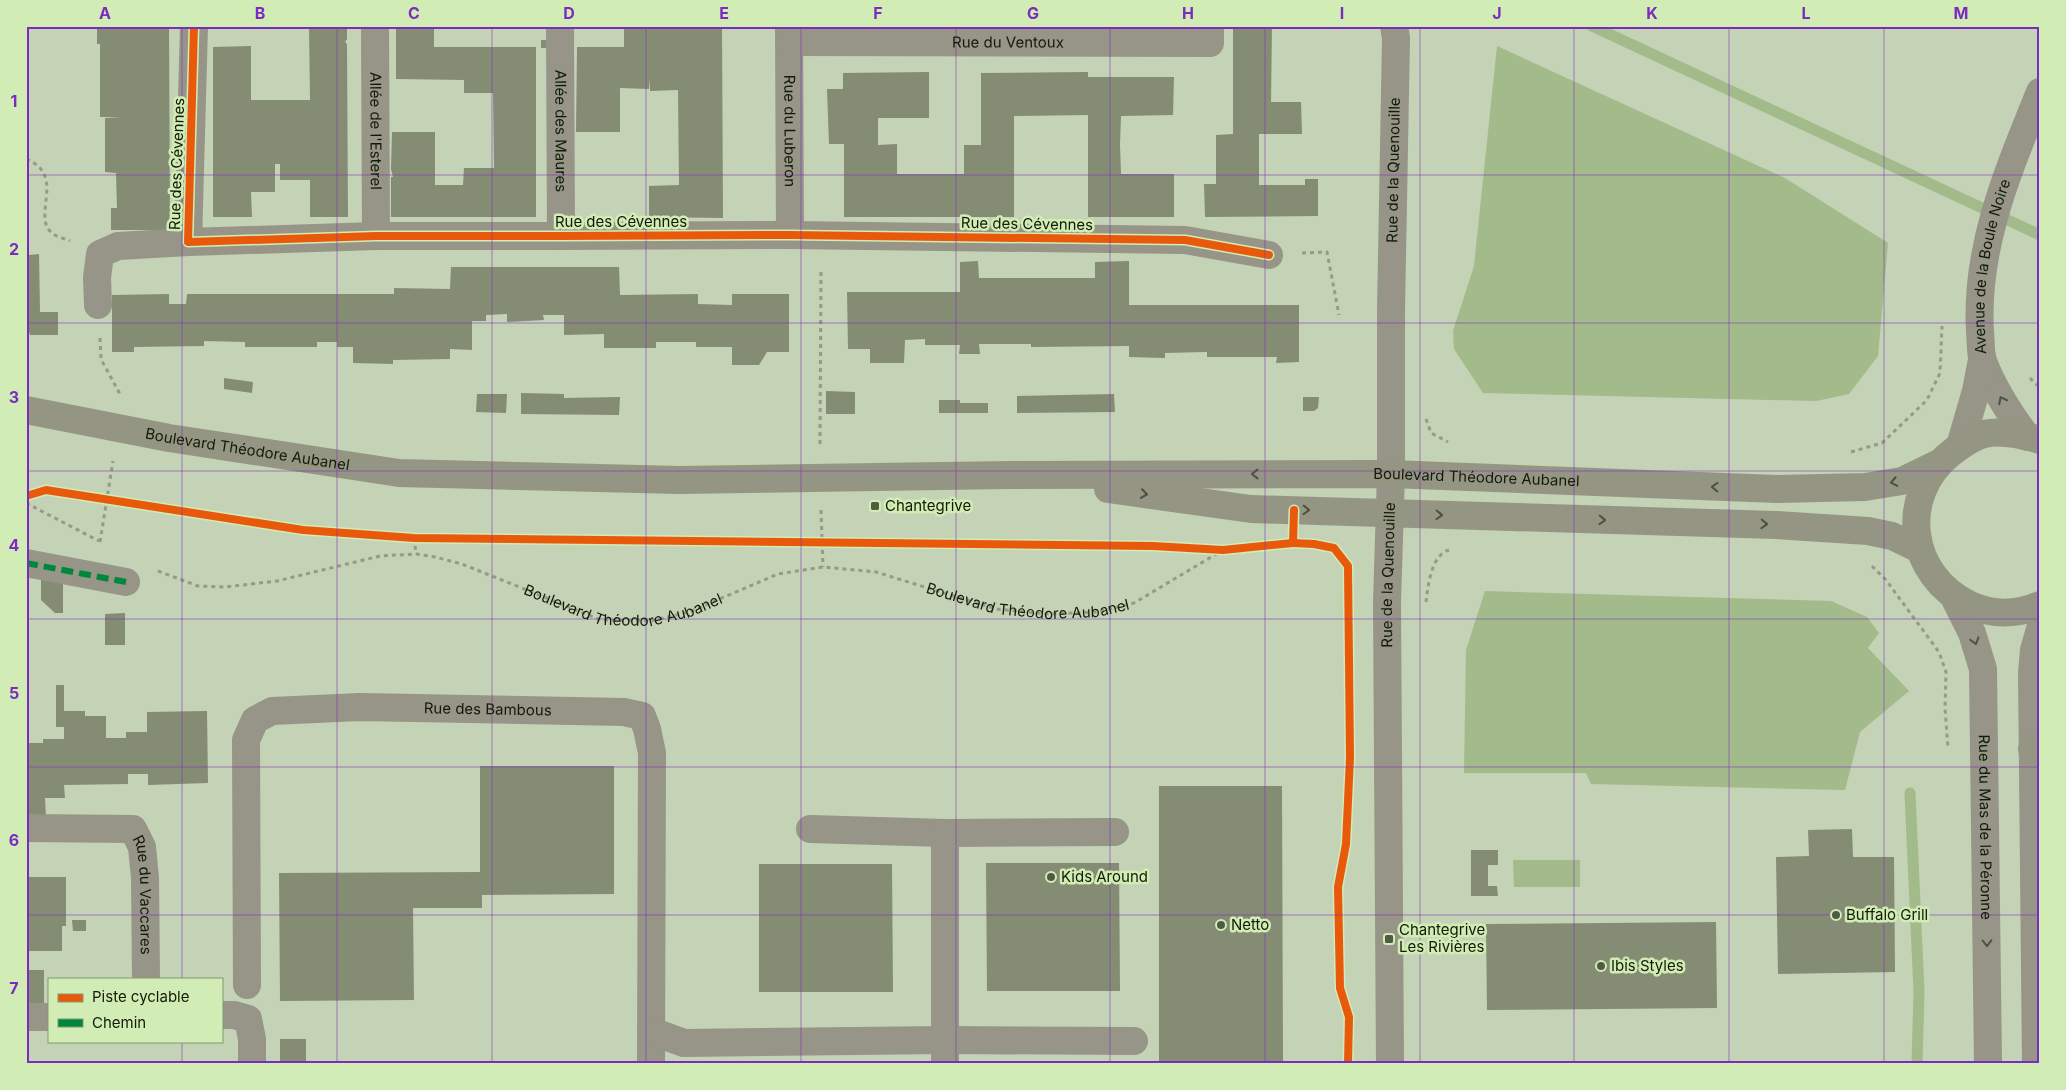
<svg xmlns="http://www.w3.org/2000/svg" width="2066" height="1090" font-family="Inter,sans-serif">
<rect width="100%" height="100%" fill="#c4d2b5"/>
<g fill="#a3ba8a">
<polygon points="1497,46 1785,178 1888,243 1878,356 1849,394 1816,401 1483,393 1454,349 1453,331 1474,266"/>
<polygon points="1485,591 1831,601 1867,617 1879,633 1868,648 1909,691 1860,732 1845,790 1591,784 1586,773 1464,773 1466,650"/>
<polygon points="1513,860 1580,860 1580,887 1514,887"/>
</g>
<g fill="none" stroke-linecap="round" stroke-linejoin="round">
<g stroke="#a3ba8a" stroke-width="11">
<polyline points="1592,26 2040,235"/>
<polyline points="1910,793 1919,992 1917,1064"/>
</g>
</g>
<g fill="#858c74">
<polygon points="97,26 169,26 170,230 111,230 111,208 117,208 116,173 105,172 105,118 122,117 100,117 100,44 97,44"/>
<polygon points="309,26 347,26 347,39 345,42 347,44 348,217 310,217 310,180 280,180 280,164 275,164 275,192 251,192 252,217 213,217 213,47 251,46 251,100 310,100"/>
<polygon points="396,26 434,26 434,47 536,47 536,217 391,217 391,177 393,177 391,169 392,132 435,132 435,185 463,185 464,168 494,168 493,93 464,93 464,80 396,79"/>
<polygon points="624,26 722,26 723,218 649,217 649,186 679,185 678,90 650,91 650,79 649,89 620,88 620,132 576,132 577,47 624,47"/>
<polygon points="1233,26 1272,26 1271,102 1301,102 1302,134 1259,134 1259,185 1305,185 1305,179 1318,179 1318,216 1205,217 1204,184 1216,184 1216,135 1233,134"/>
<rect x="541" y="40" width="11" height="8"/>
<polygon points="929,72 929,118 878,118 878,145 897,144 897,174 964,174 964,145 981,145 981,73 1088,72 1088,77 1174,77 1173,115 1121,116 1120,145 1121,174 1174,174 1174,217 1088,217 1088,115 1014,116 1014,217 844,217 844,144 829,144 827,89 843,89 843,73"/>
<polygon points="26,218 29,218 29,255 39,254 40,312 58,312 58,335 30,335 29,332 26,332"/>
<polygon points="978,261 979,278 1095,278 1095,262 1129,261 1129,305 1299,305 1299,362 1276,363 1277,357 1207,357 1207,352 1165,353 1165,358 1129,357 1129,346 1031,347 1031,344 979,344 980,354 959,354 960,345 925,345 925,339 905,340 904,363 870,363 870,349 848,349 847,292 960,292 960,262"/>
<polygon points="451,267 619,267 620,295 698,294 698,304 732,305 732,294 789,294 789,352 767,352 759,365 732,365 732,347 696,347 696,342 656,342 656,348 604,348 604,334 564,335 564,315 543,315 544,320 507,322 507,314 486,315 486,321 472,321 472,350 450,349 450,359 393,360 393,364 353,363 353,347 337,347 337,342 317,342 317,347 245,347 245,342 204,341 204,346 134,347 134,352 112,352 112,295 169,294 169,304 186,304 187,294 394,294 394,288 450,289"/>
<polygon points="224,378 253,382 252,393 224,389"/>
<polygon points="826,391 855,392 855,414 826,414"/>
<polygon points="521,393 564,394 564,398 620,397 619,415 521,414"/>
<polygon points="477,394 507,394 506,413 476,412"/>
<polygon points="1114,394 1115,412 1017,413 1017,396"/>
<polygon points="1303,397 1319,397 1318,408 1314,411 1303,411"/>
<polygon points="939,400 960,400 960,403 988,403 988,413 939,413"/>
<polygon points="41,576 63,580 63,613 55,613 41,600"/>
<polygon points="125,613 125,645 105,645 105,614"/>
<polygon points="56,685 64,685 64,711 85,711 85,716 106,716 106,738 126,738 126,732 147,732 147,712 207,711 208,783 148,785 148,774 128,774 128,784 64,785 65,798 45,798 46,818 26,818 26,743 43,743 43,739 64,739 64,727 56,727"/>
<polygon points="480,766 614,766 614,894 482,895 482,908 413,908 414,1000 280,1001 279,873 480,872"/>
<polygon points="1159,786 1282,786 1283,1064 1159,1064"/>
<polygon points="1852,829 1853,857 1894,857 1895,972 1778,974 1776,857 1809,856 1808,830"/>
<polygon points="1471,850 1498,850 1498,865 1488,865 1488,886 1497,886 1498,896 1471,896"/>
<polygon points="986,863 1119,863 1120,991 987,991"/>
<polygon points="759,864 892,864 893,992 759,992"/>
<polygon points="26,877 66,877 66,926 62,926 62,951 26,951"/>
<polygon points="72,920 86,920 86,931 73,931"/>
<polygon points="1716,922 1717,1008 1487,1010 1486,924"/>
<rect x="26" y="970" width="18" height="35"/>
<rect x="280" y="1039" width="26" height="22"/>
</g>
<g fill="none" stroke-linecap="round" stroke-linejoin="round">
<g stroke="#969a8a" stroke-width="3" stroke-dasharray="4 4" stroke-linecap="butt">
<path d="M26,159c41,16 5,57 26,74 4,4 12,5 18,8"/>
<polyline points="1302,253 1327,252 1339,315"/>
<polyline points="100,338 101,359 120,394"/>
<polyline points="2030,378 2040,388"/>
<polyline points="1426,419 1431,433 1448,442"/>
<polyline points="820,444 821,268"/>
<polyline points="1851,452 1882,443 1927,400 1940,373 1942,326"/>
<polyline points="26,503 99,541"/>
<polyline points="821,510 823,567"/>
<polyline points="414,538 416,554"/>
<polyline points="100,542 113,461"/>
<polyline points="1872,566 1886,580 1939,652 1946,672 1945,708 1948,748"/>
<path id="s1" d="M158,571l40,15 27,1 52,-6 103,-25 36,-2 19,3 27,7 139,56 50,1 38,-9 89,-38 45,-7 53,5 120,37 52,5 50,-2 36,-9 89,-53"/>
<path d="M1426,602c2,-16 5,-47 23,-52"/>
</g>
<g stroke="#969587" stroke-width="28">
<polyline points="194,26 188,242 376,236 561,236 790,235 1185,240 1269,255"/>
<path id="s2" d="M375,26l1,210"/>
<path id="s3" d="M560,26l1,210"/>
<path id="s4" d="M789,26l1,209"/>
<path id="s5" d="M789,42l421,1v-17"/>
<polyline points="98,305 97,278 100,254 118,246 188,242"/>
<path id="s6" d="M2027,437c-17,-23 -34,-49 -44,-76 -3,-9 -2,-21 -3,-30 -5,-85 29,-162 60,-239"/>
<polyline points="1960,446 1976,391 1982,360"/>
<polyline points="26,563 126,582"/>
<path id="s7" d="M1954,597l18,36 11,36 5,395"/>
<path id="s8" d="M26,828l107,1 9,18 3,31 1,101"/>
<polyline points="810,829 945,833"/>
<path id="s9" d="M247,985l-1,-245 9,-20 17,-9 88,-4 264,5 18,4 5,13 5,24 -1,311"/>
<polyline points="221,1015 234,1015 248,1019 252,1039 252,1064"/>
<polyline points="26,1017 49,1017"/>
<polyline points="651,1031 684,1043 945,1040 1134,1041"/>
<polyline points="945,1064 945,833 1115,832"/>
<path id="s10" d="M1390,1064l-3,-461 4,-129v-163l5,-273 -2,-12"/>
<polyline points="2036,1064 2032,673 2034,650 2040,629"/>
</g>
<g stroke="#949683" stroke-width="28">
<path id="s11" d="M26,410l143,28 230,35 280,7 330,-5 382,-1 386,15 88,-2 37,-6 37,-18"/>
<path d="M2040,440c-17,-5 -39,-10 -56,-6 -12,3 -24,12 -33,19 -54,43 -43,123 19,152 22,10 47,10 70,0"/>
<polyline points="1108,489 1251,509 1776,525 1868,531 1892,536 1919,549"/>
<polyline points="2032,749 2040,744"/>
</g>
<polyline stroke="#00873e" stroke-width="6" stroke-dasharray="12 6" stroke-linecap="butt" points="26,563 126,582"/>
<g stroke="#d2ecb5" stroke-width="11">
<g id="cycleway">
<polyline points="194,26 188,242 376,236 561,236 790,235 1185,240 1269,255"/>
<polyline points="26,496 46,490 303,530 414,538 1153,546 1223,550 1293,543"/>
<polyline points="1294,510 1293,543 1314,544 1334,548 1348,566 1350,758 1346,844 1338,887 1340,988 1349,1017 1348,1064"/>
</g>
</g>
<use href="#cycleway" stroke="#e8590c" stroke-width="8"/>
</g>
<defs><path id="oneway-chevron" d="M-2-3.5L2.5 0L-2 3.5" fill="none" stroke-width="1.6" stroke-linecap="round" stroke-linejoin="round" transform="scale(1.25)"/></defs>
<g stroke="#4d5241">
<use href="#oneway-chevron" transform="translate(2002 400) rotate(-117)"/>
<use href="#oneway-chevron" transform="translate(1975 641) rotate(74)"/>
<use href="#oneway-chevron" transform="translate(1987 943) rotate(89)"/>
</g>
<g stroke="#4c523f">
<use href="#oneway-chevron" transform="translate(1255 474) rotate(180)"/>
<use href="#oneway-chevron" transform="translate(1894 482) rotate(169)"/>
<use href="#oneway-chevron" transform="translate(1715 487) rotate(-178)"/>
<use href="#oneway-chevron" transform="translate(1144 494) rotate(8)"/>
<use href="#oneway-chevron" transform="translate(1306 510) rotate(2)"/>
<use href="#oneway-chevron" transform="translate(1439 515) rotate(2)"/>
<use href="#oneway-chevron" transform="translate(1602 520) rotate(2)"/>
<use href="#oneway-chevron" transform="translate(1764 524) rotate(2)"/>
</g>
<path fill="none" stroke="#7b2cbf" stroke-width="1" stroke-opacity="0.55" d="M182,26v953M337,26v1038M492,26v1038M646,26v1038M801,26v1038M956,26v1038M1110,26v1038M1265,26v1038M1420,26v1038M1574,26v1038M1729,26v1038M1884,26v1038M26,175h2014M26,323h2014M26,471h2014M26,619h2014M26,767h2014M26,915h2014M182,1041v23"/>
<g fill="#505b44" stroke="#d2ecb5" stroke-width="2">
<rect x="870" y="501" width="10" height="10" rx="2.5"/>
<circle cx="1051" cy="877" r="5"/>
<circle cx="1836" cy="915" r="5"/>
<circle cx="1221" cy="925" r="5"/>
<rect x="1384" y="934" width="10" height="10" rx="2.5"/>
<circle cx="1601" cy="966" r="5"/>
</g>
<g text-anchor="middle" stroke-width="5" stroke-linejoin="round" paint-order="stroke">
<g font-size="15" fill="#121b07" stroke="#d2ecb5">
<text dy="5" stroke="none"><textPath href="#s5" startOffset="219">Rue du Ventoux</textPath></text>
<text dy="5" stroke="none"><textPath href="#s2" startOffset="105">Allée de l'Esterel</textPath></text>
<text dy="5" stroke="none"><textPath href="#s3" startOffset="105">Allée des Maures</textPath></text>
<text dy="5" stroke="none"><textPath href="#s4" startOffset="105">Rue du Luberon</textPath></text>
<text transform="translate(177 164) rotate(-88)" y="5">Rue des Cévennes</text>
<text dy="5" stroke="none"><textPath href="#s10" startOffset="894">Rue de la Quenouille</textPath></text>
<text x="621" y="227">Rue des Cévennes</text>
<text transform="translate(1027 224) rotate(1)" y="5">Rue des Cévennes</text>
<text dy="5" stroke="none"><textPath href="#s6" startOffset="184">Avenue de la Boule Noire</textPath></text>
<text dy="5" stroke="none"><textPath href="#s11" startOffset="225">Boulevard Théodore Aubanel</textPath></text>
<text dy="5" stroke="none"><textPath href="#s11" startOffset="1456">Boulevard Théodore Aubanel</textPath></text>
<text dy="5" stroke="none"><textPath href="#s10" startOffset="489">Rue de la Quenouille</textPath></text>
<text dy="5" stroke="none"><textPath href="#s1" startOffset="482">Boulevard Théodore Aubanel</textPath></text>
<text dy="5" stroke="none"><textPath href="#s1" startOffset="902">Boulevard Théodore Aubanel</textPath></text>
<text dy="5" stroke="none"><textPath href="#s9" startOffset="502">Rue des Bambous</textPath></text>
<text dy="5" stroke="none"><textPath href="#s7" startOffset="236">Rue du Mas de la Péronne</textPath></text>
<text dy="5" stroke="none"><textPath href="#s8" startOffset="175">Rue du Vaccares</textPath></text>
</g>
<g font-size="15" fill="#121b07" stroke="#d2ecb5" text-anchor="start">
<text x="885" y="511">Chantegrive</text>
<text x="1061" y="882">Kids Around</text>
<text x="1846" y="920">Buffalo Grill</text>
<text x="1231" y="930">Netto</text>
<text x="1399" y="935">Chantegrive<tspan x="1399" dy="17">Les Rivières</tspan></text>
<text x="1611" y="971">Ibis Styles</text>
</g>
</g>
<rect width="2066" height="1090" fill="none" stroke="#d2ecb5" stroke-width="55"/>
<rect x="48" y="978" width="175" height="65" fill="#d2ecb5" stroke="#85986f"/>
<rect x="58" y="994" width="25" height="8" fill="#e8590c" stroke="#85986f"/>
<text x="92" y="1002" font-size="15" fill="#121b07">Piste cyclable</text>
<rect x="58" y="1019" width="25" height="8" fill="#00873e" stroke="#85986f"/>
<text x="92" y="1028" font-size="15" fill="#121b07">Chemin</text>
<rect x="28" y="28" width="2010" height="1034" fill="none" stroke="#7b2cbf" stroke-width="2"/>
<g font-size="16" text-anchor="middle" font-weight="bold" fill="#7b2cbf">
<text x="105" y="19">A</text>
<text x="260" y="19">B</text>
<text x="414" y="19">C</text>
<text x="569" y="19">D</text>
<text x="724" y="19">E</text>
<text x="878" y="19">F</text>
<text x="1033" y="19">G</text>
<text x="1188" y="19">H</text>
<text x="1342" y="19">I</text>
<text x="1497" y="19">J</text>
<text x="1652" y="19">K</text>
<text x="1806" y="19">L</text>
<text x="1961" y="19">M</text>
<text x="14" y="107">1</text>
<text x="14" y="255">2</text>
<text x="14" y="403">3</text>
<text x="14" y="551">4</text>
<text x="14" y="699">5</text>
<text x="14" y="846">6</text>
<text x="14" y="994">7</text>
</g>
</svg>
